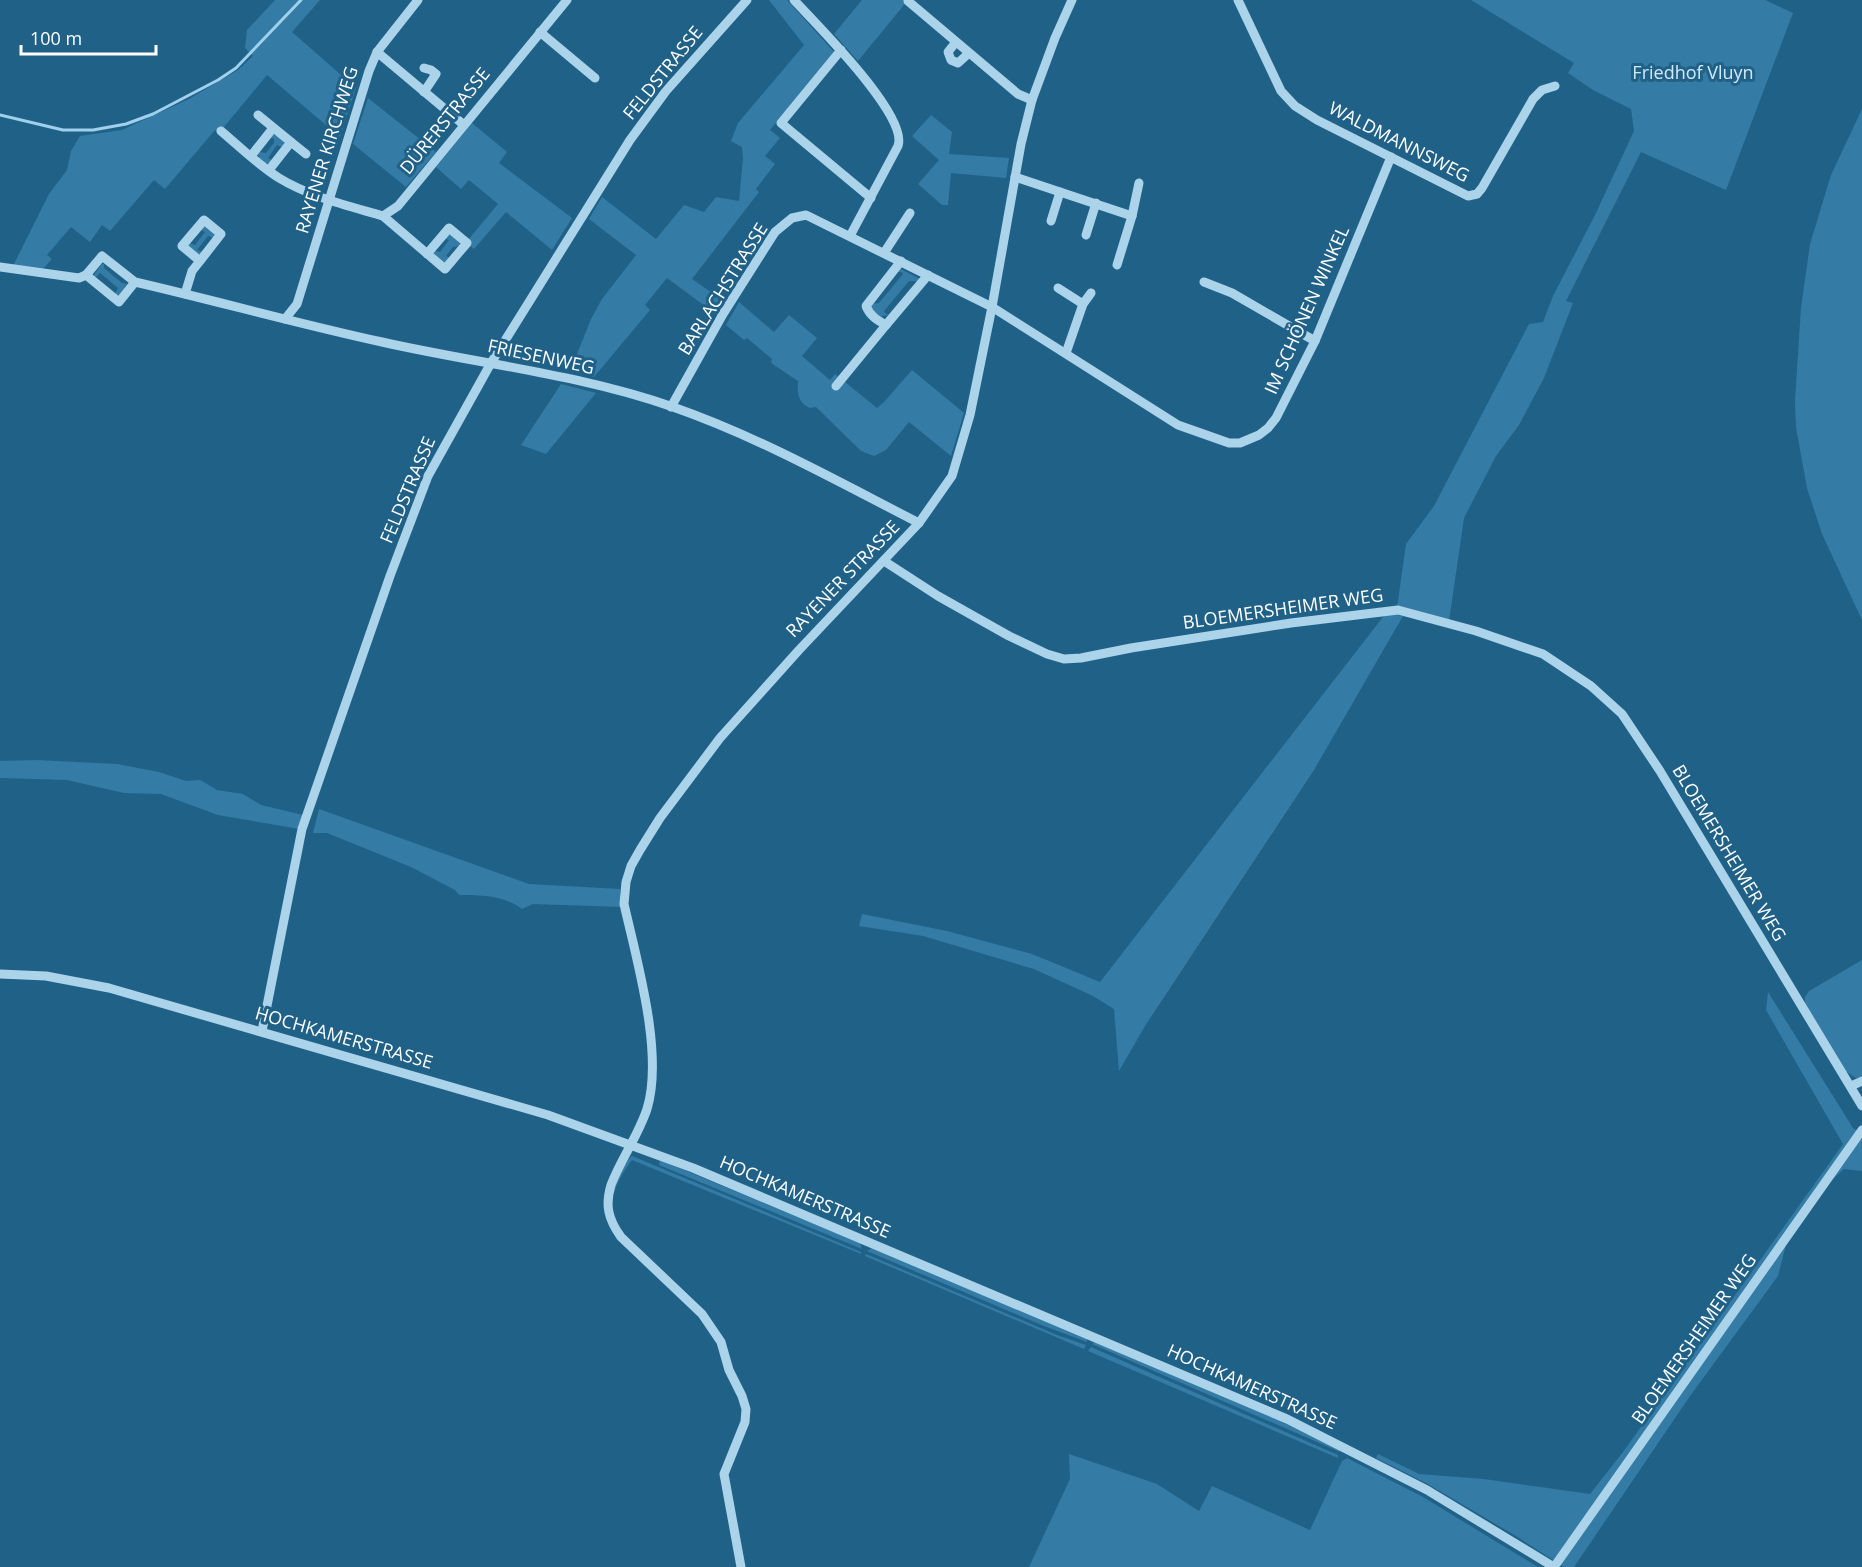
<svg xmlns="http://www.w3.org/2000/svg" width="1862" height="1567" font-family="'Open Sans',sans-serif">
<rect width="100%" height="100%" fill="#206188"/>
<g fill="#347ca5">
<polygon points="275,0 320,0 292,32 356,88 340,137 267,75 219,133 215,130 165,189 154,180 110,231 102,225 90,242 71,227 47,255 52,259 42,270 13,266 49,194 67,170 71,151 80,136 122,130 189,99 238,70 253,56 245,48 247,30"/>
<polygon points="769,0 787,0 835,53 770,130 780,138 765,156 775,164 756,189 759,192 692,279 724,301 717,315 667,278 645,305 650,310 594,377 571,369 591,319 602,299 636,255 589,219 602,197 656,239 684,205 704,212 716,197 739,201 743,158 742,147 731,141 738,123 804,45"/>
<polygon points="862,0 908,0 858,61 834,34"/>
<polygon points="1471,0 1765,0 1793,13 1726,190 1641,152 1566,301 1573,303 1544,378 1519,425 1496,456 1464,518 1449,621 1397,608 1406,544 1434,506 1529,324 1543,322 1553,296 1595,215 1634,131 1631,109 1593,90 1568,73 1574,63"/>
<polygon points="368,98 436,152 406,187 353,144"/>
<polygon points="1862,109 1862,620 1822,534 1807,488 1796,427 1795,401 1801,308 1810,244 1831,175"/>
<polygon points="931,115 952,132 949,154 1009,158 1006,178 951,173 948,205 942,205 918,184 939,160 912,136"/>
<polygon points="472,123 507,152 499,163 572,218 552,250 506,212 474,249 469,245 468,240 498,204 469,180 461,189 436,167"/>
<polygon points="271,135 277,135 284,141 284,148 277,145 268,158 273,161 266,164 259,158 258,152 266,153 274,143 274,139 269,137"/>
<polygon points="204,226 214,233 214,238 208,236 197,250 204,252 198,255 189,246 189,243 195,245 205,232 199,229"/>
<polygon points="451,234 460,242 460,246 453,247 446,256 451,258 444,263 433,253 434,251 440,252 449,240 443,238"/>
<polygon points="102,264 104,264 104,268 122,283 127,284 119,295 115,294 118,288 100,273 96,277 93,276"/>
<polygon points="899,268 920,279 918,281 909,281 884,311 885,313 889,315 878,317 871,308 871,304 879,303 903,274 902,272 898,272"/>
<path d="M739,302l35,30 15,-17 28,23 -15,18 28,24 5,-6 42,34 7,-6 28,-32 52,43 -13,43 -42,-34 -23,28 -12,6 -13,-5 -45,-44 -6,1c-12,-5 -13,-15 -12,-27l-24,-16 -3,-3 1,-3 -25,-21 -3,2 -18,-15z"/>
<polygon points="561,384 596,393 546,454 521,445"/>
<polygon points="1386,613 1403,616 1314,770 1145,1026 1119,1071 1114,1009 1093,996 1034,969 923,936 859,926 862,914 947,931 1032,954 1100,982"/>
<polygon points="36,760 117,764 159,772 186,781 200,780 217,790 243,794 261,805 303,815 300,829 218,815 161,794 124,793 67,780 0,778 0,761"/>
<path d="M319,809l210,75 91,5 1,18 -88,-3 -11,5c-20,-14 -40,-14 -63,-14l-4,-5 -44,-23 -84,-34h-14z"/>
<polygon points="1862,960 1862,1077 1856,1078 1842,1069 1805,1007 1805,997 1809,991"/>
<polygon points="1768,992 1853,1128 1862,1134 1862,1171 1844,1169 1826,1185 1787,1241 1778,1276 1690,1396 1574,1567 1564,1567 1516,1536 1426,1483 1376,1458 1378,1454 1419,1474 1484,1479 1590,1494 1623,1452 1843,1144 1766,1010"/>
<path d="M632,1156l229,96v2l-229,-94c-10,13 -24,36 -19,54 2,7 7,15 10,22 -3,-7 -9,-14 -11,-22 -5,-14 9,-49 20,-58z"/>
<polygon points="660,1160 860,1243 862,1249 659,1165"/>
<polygon points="872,1248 1087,1338 1087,1342 1044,1326 867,1251"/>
<polygon points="866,1254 1057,1335 1086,1345 1084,1349 865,1256"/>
<polygon points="1095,1342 1259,1411 1339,1449 1340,1452 1092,1344"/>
<polygon points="1091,1347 1338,1455 1338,1458 1088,1351"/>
<polygon points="1069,1454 1157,1484 1199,1511 1212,1486 1310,1530 1342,1461 1347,1458 1423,1497 1538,1567 1029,1567 1070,1479"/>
</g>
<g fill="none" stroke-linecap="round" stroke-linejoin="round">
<polyline stroke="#9fd0ec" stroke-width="3" points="0,115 63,130 93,130 126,124 153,114 218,80 236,68 301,0"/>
<g stroke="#abd3ea" stroke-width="9">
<path d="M794,0c22,24 115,116 104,146l-48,90"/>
<polyline points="1238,0 1281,91 1295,106 1317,120 1468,196 1477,194 1482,188 1533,99 1542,90 1555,86"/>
<polyline points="908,1 1018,94 1032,100"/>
<polyline points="540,32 595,78"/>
<polyline points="956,42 948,52 951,60 958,63 969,53"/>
<polyline points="841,50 781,123 871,198"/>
<polyline points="377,52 464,125"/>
<polyline points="424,68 431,70 436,74 424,92"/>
<polyline points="258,115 291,142"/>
<path d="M221,131c19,16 37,34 58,47 31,19 70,28 104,38l15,-10 169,-206"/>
<polyline points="251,156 273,128"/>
<polyline points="269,170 291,142 306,154"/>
<polyline points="1015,177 1132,216 1117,265"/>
<polyline points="383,216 445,269 467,243 449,228 427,254"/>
<polyline points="1132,216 1139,183"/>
<polyline points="1051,221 1060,192"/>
<polyline points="1086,235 1096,203"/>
<polyline points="884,253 910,213"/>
<path d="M901,261l-35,45c4,10 11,14 20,19l42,-50"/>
<polyline points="0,267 79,278 86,275"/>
<path d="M135,282l-16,20 -33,-27 16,-19 33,26c82,19 164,42 247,60 97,22 197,32 291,65 86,30 166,75 246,116"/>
<polyline points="1204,282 1232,293 1315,341"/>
<polyline points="1058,288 1083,304"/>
<polyline points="185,294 192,271 200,261 182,246 204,220 221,234 200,261"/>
<polyline points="285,319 297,304 369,71 377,52 418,0"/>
<polyline points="1066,353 1083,304 1091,293"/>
<polyline points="836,386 886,325"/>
<polyline points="671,407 723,314 775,232 792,218 806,215 992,307 1178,425 1229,443 1240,443 1259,435 1268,428 1276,418 1315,341 1391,157"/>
<polyline points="884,561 938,596 1009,636 1047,654 1064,659 1081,658 1131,648 1291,623 1398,610 1476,631 1543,654 1591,686 1622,714 1660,771 1862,1106"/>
<polyline points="0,974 46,976 109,988 548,1115 693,1168 1287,1419 1427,1490 1554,1567"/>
<polyline points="262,1031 302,829 390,576 428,476 491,363 630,140 666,91 747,0"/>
<polyline points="1851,1086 1862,1081"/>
<path d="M741,1567l-17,-93 21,-52 1,-13 -4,-13 -13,-26 -8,-28 -19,-28 -81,-77c-13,-18 -16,-32 -10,-52 10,-26 27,-49 36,-76 17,-55 -10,-148 -23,-205l2,-22 5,-16 9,-16 20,-32 60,-80 79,-88 120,-127 33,-47 18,-61 22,-108 29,-163 11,-44 23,-62 17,-38"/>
<polyline points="1554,1567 1862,1130"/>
</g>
</g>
<g text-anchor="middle" stroke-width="6" stroke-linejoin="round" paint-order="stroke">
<g font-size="18" fill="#fff" stroke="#206188">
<text transform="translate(663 73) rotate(-51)" y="6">FELDSTRASSE</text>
<text transform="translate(445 121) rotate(-51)" y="6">DÜRERSTRASSE</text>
<text transform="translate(1399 142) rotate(27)" y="6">WALDMANNSWEG</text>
<text transform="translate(327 150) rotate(-73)" y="6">RAYENER KIRCHWEG</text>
<text transform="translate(723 289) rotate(-58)" y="6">BARLACHSTRASSE</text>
<text transform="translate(1307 310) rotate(-66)" y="6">IM SCHÖNEN WINKEL</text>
<text transform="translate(541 357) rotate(12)" y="6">FRIESENWEG</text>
<text transform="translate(408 490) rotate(-67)" y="6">FELDSTRASSE</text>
<text transform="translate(843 579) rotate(-46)" y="6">RAYENER STRASSE</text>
<text transform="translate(1283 609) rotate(-8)" y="6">BLOEMERSHEIMER WEG</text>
<text transform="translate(1729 853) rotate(59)" y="6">BLOEMERSHEIMER WEG</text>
<text transform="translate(344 1038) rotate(16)" y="6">HOCHKAMERSTRASSE</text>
<text transform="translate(805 1197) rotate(23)" y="6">HOCHKAMERSTRASSE</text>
<text transform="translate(1694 1339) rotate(-55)" y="6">BLOEMERSHEIMER WEG</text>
<text transform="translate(1252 1387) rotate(24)" y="6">HOCHKAMERSTRASSE</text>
</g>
<g font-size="18" fill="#d0e9f8" stroke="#206188">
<text x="1693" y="79">Friedhof Vluyn</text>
</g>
</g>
<path d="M21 45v9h135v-9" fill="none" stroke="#ffffff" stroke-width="3"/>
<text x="30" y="45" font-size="18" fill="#ffffff" stroke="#206188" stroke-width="4.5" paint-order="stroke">100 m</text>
</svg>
